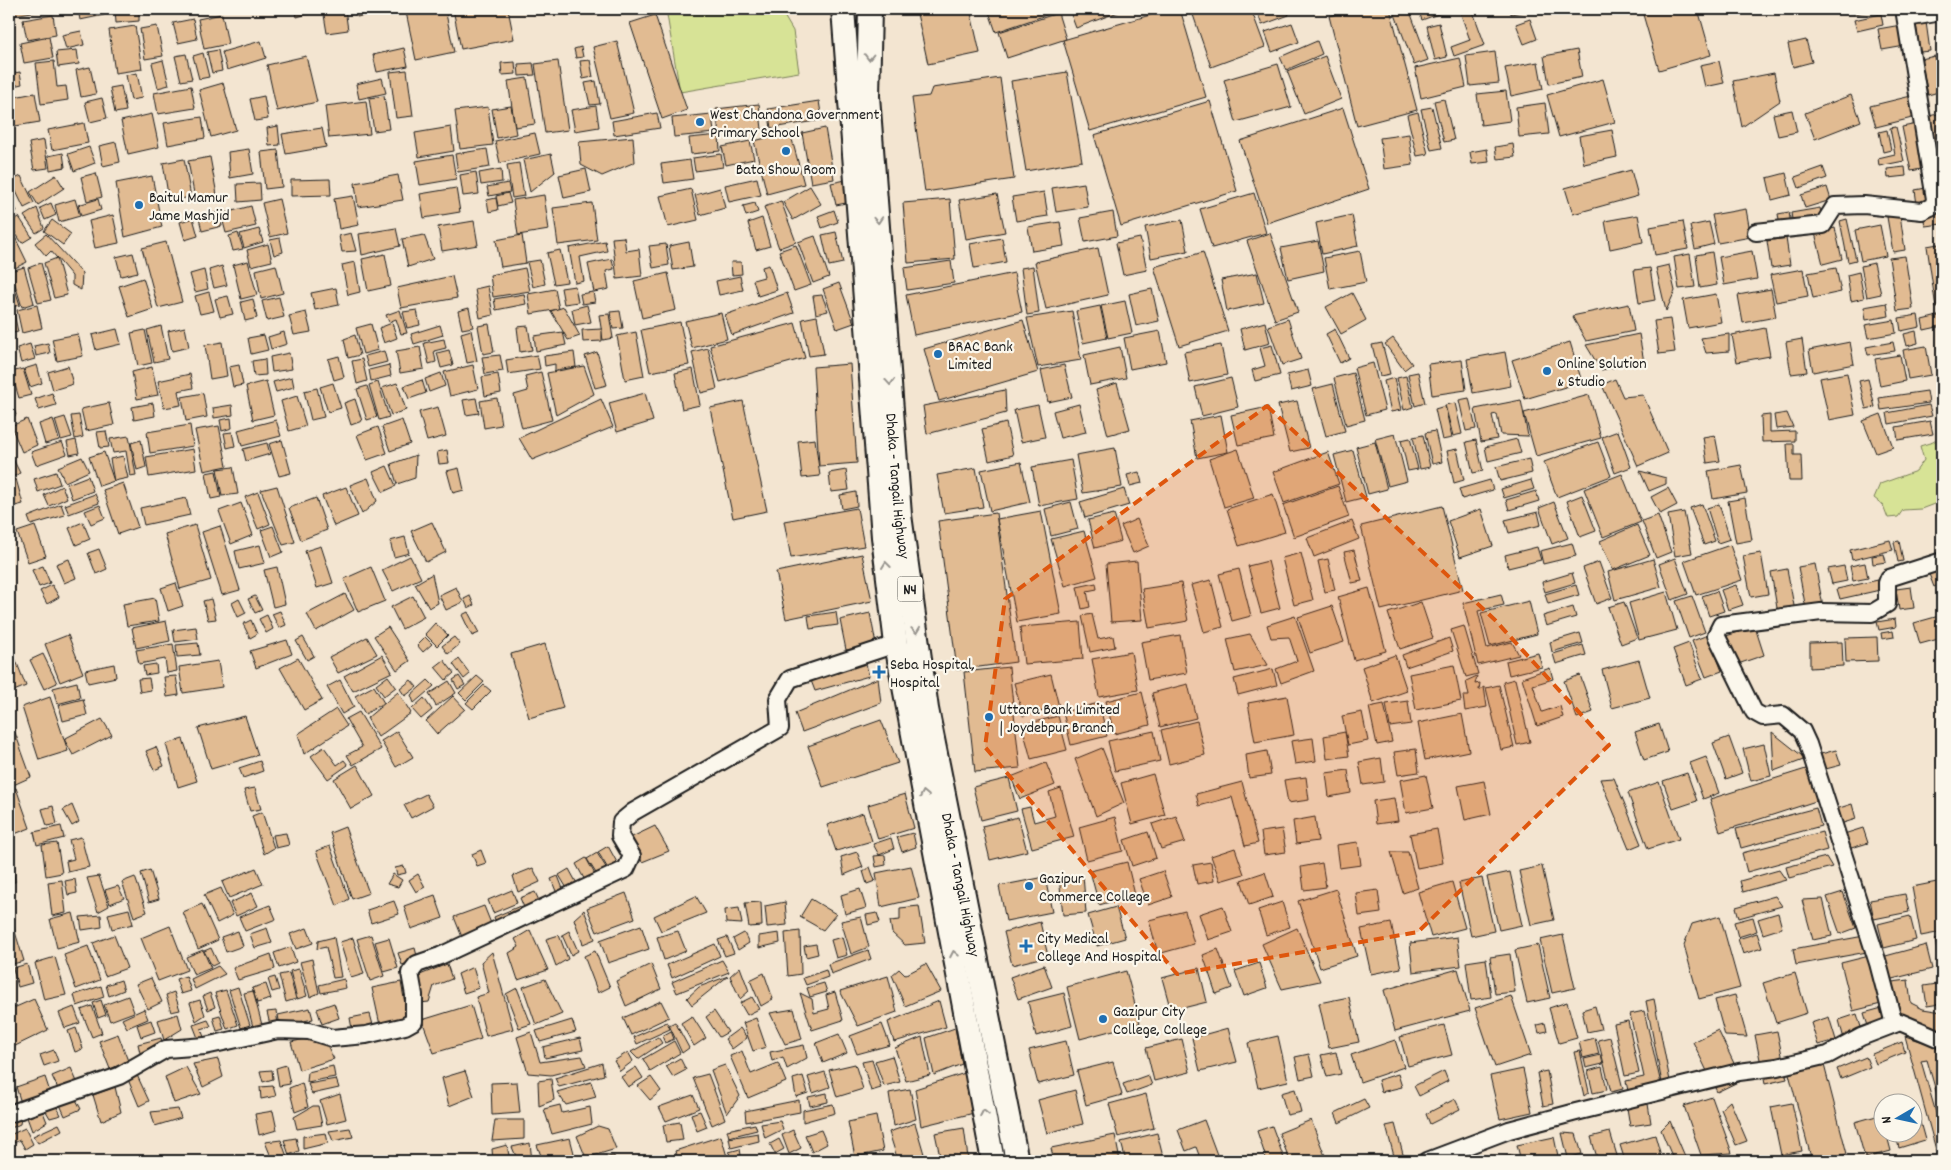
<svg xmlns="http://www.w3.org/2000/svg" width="1951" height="1170" font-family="Dekko,sans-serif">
<rect width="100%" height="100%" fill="#f3e5d1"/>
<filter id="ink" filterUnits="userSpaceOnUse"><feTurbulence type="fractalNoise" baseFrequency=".02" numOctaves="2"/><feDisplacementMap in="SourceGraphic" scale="10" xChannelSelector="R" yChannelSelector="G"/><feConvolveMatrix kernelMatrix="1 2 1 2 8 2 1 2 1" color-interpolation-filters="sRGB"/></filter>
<g filter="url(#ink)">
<g fill="#d7e396" stroke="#7a8059">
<polygon points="666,9 780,9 793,31 799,72 680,92"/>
<polygon points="1942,436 1942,501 1921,509 1903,510 1898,517 1888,518 1883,505 1874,498 1880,484 1916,471 1924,460 1920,446 1933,442"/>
</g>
<g fill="#e1bb92" stroke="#1c1c1c">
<polygon points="13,9 43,9 44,10 14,15"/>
<polygon points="78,9 103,9 104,15 80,20"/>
<polygon points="115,9 139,9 139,21 116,23"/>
<polygon points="172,9 200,9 173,14"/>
<polygon points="295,9 321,9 321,10 297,17"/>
<polygon points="323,9 345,9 348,30 327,33"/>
<polygon points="355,9 391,9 357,17"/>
<polygon points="420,9 445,9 454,52 416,60 406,12"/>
<polygon points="453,9 508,9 514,39 461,49"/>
<polygon points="916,9 970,9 980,53 928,64"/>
<polygon points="988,9 1060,9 1061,10 996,32"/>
<polygon points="1069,9 1126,9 1076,28"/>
<polygon points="1171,9 1180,9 1206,97 1090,131 1063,40"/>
<polygon points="1191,9 1251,9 1265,47 1211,67"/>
<polygon points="1256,9 1287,9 1289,15 1262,25"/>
<polygon points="1357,9 1390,9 1417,110 1357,126 1329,16"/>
<polygon points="1393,9 1409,9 1428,60 1414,65"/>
<polygon points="1418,9 1449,9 1449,10 1422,20"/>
<polygon points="1459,9 1472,9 1485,45 1454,56 1451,47 1470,40"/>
<polygon points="1510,9 1537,9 1511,14"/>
<polygon points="1648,9 1698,9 1711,55 1659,70 1642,11"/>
<polygon points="1853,9 1877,9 1855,14"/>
<polygon points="1058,13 1066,39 1007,58 999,32"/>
<polygon points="222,14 228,44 204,49 198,19"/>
<polygon points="1881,14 1883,25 1857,31 1854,20"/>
<polygon points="53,15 56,35 27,40 23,20"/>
<polygon points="655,15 687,110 662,119 630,23"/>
<polygon points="193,19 197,39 178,43 173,23"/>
<polygon points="1530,19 1537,39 1524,44 1516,24"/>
<polygon points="1926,22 1930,51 1920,52 1916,24"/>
<polygon points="1292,23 1299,42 1272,52 1265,32"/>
<polygon points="1439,23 1447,57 1435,60 1427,26"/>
<polygon points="1901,25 1905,46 1882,50 1878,29"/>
<polygon points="135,26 142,69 115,73 109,30"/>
<polygon points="157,26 163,56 145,59 140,29"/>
<polygon points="81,31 84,45 66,49 62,35"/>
<polygon points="49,37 53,58 24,63 20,43"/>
<polygon points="1806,40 1812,62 1793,67 1788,44"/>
<polygon points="261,41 266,58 227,70 222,52"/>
<polygon points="617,41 634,113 610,118 593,47"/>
<polygon points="1317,41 1322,54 1286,70 1280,57"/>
<polygon points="581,47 583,57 576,58 574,49"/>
<polygon points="404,48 408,66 377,72 373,55"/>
<polygon points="77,50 79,64 58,67 56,52"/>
<polygon points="218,50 222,71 212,73 207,52"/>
<polygon points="1577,50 1582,77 1549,84 1544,56"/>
<polygon points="1495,52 1499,83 1470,86 1466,56"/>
<polygon points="203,53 209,77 199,79 193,56"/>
<polygon points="186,54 192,79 181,81 175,56"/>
<polygon points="306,56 317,102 277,111 267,65"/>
<polygon points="1325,56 1341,99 1304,114 1287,71"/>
<polygon points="1935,56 1942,91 1928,95 1921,59"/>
<polygon points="1460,58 1466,87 1421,98 1415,68"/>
<polygon points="163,60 169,85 158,88 152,63"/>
<polygon points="590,60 593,77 583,79 580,61"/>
<polygon points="54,61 57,87 66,86 68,100 41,104 36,63"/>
<polygon points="558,61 568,130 545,133 535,64"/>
<polygon points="1719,61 1724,83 1705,87 1700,65"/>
<polygon points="515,62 516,74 502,75 501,63"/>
<polygon points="1538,62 1543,89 1511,96 1505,68"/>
<polygon points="533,63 535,75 519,76 518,64"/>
<polygon points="1278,64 1291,107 1236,122 1224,80"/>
<polygon points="90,67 96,94 81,97 76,70"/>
<polygon points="407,70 413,116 396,118 390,72"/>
<polygon points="20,72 22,84 9,87 9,74"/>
<polygon points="1067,72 1082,161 1026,171 1011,81"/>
<polygon points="137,73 142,98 131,100 126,75"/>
<polygon points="1774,73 1780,101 1742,127 1733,81"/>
<polygon points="382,78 386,93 359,99 356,84"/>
<polygon points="527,78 535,124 515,127 508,81"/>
<polygon points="1000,78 1014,179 925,192 912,98 929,96 932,88"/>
<polygon points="1603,79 1615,122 1559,137 1547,95"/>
<polygon points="596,81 600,104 590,105 585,83"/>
<polygon points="223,83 236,130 211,137 199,90"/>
<polygon points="121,86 126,111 115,113 110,88"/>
<polygon points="191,86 195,108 158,114 154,93"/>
<polygon points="1506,91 1510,121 1481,125 1477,94"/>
<polygon points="35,93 40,122 9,127 9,98"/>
<polygon points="1851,95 1861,121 1815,139 1805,113"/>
<polygon points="264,96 268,119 255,121 250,99"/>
<polygon points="384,96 389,129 374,131 369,98"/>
<polygon points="1911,96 1916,117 1876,127 1870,106"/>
<polygon points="102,98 107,118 90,122 85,102"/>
<polygon points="1444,99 1454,140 1444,142 1434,101"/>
<polygon points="366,101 370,134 329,138 325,106"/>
<polygon points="819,101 822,120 771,128 768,109"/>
<polygon points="1210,101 1237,191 1121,226 1094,135"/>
<polygon points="1545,103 1549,134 1519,137 1516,107"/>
<polygon points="759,104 762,129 719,134 716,109"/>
<polygon points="511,106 516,134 497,138 492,109"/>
<polygon points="596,106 599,127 575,131 571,110"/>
<polygon points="488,107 493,145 460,149 455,111"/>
<polygon points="1432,107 1442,148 1431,150 1421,109"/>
<polygon points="1343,108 1369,189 1267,223 1240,141"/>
<polygon points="1792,110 1797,132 1778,136 1773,114"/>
<polygon points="1418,112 1428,154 1417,156 1407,115"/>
<polygon points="657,113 660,128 614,135 612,121"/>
<polygon points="1942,113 1942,160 1938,161 1929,116"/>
<polygon points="152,114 159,147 128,154 121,121"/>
<polygon points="712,114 714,133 674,137 672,118"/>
<polygon points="202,117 205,138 168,145 164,123"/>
<polygon points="84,123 88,143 52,150 48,130"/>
<polygon points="1917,124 1926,168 1911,171 1902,127"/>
<polygon points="278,126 280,145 269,146 267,128"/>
<polygon points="451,127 454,151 419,157 415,133"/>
<polygon points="1896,127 1904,161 1879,166 1878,158 1895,154 1890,128"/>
<polygon points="322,128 326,147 286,154 282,134"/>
<polygon points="825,128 834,179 811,183 802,133"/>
<polygon points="1612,130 1617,157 1584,164 1579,136"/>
<polygon points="1887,130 1891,150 1883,152 1879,132"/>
<polygon points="790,132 804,184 767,194 754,141"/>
<polygon points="535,133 540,154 500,163 495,141"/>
<polygon points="1409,134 1413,165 1384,169 1380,138"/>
<polygon points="719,135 720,151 691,154 689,138"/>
<polygon points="633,137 635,162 602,176 581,165 579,142"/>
<polygon points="44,140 48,168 34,170 29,143"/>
<polygon points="750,141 754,159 726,165 722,147"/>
<polygon points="116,142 120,162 103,166 99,146"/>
<polygon points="1513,144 1515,157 1497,159 1495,147"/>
<polygon points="89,147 95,163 74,171 68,154"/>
<polygon points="249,149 253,174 230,178 228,152"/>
<polygon points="487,149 490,167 458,172 455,154"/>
<polygon points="1487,149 1489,162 1472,164 1470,152"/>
<polygon points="278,150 282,187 265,189 261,152"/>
<polygon points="63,153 65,167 50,170 48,156"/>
<polygon points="551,154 555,172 530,192 523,160"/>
<polygon points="721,154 723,167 695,171 693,158"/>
<polygon points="452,155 456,179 420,185 416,161"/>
<polygon points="210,157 217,195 195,199 188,161"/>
<polygon points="184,159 191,197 169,201 163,163"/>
<polygon points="690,160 693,179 664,183 661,164"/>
<polygon points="519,163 524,196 512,198 507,165"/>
<polygon points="1823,167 1827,178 1799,188 1795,177"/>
<polygon points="1905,167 1906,176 1888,178 1887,169"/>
<polygon points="501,169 502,182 481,185 479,173"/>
<polygon points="586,169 591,192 564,198 559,175"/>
<polygon points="1631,170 1638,196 1573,214 1565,188"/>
<polygon points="476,172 479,194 463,196 460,175"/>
<polygon points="96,173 102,197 87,201 81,177"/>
<polygon points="1786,173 1791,195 1772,200 1767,178"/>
<polygon points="56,175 64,188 38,205 30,192"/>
<polygon points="398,175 403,200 358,207 355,183"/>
<polygon points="21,176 34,203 24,208 11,181"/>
<polygon points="152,176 162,227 125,237 116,183"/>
<polygon points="757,178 761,195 729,202 725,185"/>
<polygon points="330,179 331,195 291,196 291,180"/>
<polygon points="846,180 851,202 836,205 831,183"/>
<polygon points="260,183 261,200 238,202 237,184"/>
<polygon points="508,183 510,192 489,196 487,187"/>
<polygon points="1084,183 1088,207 1056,212 1052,188"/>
<polygon points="810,186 821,204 793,220 783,202"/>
<polygon points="1827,187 1831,200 1805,208 1801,195"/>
<polygon points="456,188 460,212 424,218 420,194"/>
<polygon points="720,188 725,208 700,215 695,195"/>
<polygon points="1926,188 1928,203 1917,205 1915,190"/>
<polygon points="691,189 698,220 668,227 660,196"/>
<polygon points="1044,192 1048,216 1016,221 1012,197"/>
<polygon points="508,193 511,203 498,206 496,196"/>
<polygon points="1254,193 1266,233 1212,248 1200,209"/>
<polygon points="997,194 1005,232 966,239 959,200"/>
<polygon points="544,195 549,230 518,235 513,200"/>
<polygon points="353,196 359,225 339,229 334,199"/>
<polygon points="496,198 498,210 489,212 487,200"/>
<polygon points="75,199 80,216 59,222 55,205"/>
<polygon points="98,199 101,210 81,216 78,205"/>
<polygon points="279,199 287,233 270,237 262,203"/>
<polygon points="950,199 955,259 908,263 903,203"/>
<polygon points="11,200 17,211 9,215 9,201"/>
<polygon points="781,201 796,242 779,248 764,207"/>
<polygon points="51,203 56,215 45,220 40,208"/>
<polygon points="592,203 597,240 558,245 553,208"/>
<polygon points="755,203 758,212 746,216 743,206"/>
<polygon points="251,206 256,226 226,233 221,214"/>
<polygon points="37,208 44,228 36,233 24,216"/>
<polygon points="1820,208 1822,219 1793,225 1791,213"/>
<polygon points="1746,209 1751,237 1718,243 1712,215"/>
<polygon points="834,210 838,222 822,228 818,216"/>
<polygon points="1942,211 1942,224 1925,226 1923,214"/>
<polygon points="218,212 222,226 202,231 199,218"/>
<polygon points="1113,212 1117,236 1085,242 1080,218"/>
<polygon points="1789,212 1791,224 1780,227 1778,214"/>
<polygon points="113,215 119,243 95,248 89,221"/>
<polygon points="1352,215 1358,246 1322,254 1316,223"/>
<polygon points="1638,215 1643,242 1610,249 1605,221"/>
<polygon points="1900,215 1905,250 1893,252 1887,217"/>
<polygon points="19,217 32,237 22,243 9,223"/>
<polygon points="193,218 198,236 185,240 180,222"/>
<polygon points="762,218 770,246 756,250 748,223"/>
<polygon points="1847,219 1856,260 1848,262 1840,221"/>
<polygon points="52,220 71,234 63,245 44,231"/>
<polygon points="1182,220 1188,251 1151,258 1145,227"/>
<polygon points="474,221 478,245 442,251 438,227"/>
<polygon points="1683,221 1688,249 1655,255 1650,227"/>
<polygon points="1060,222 1064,246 1032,251 1028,227"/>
<polygon points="1709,222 1714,244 1695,249 1690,226"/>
<polygon points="1880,225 1886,256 1861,261 1855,230"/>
<polygon points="396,228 400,246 362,255 359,234"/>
<polygon points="1835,228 1842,259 1823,264 1815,233"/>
<polygon points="11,229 27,262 9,271 9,231"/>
<polygon points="259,229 263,242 244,248 240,234"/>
<polygon points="836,232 843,263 829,266 822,235"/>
<polygon points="238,233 243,249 233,251 229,236"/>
<polygon points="351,233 356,251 342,252 339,236"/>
<polygon points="1270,233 1298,312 1275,320 1247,241"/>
<polygon points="46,234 82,273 81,290 72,285 72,276 51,251 46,256 35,243"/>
<polygon points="424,235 433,259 408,267 402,239"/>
<polygon points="522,235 526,263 501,267 496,240"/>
<polygon points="815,236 829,277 813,283 798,242"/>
<polygon points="624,237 626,251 639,249 642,276 617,279 612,238"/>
<polygon points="280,238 283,252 274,255 270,240"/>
<polygon points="1002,238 1006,262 974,268 970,244"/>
<polygon points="1140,238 1147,270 1123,275 1116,243"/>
<polygon points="1786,238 1790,265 1771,268 1767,241"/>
<polygon points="605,241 607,251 580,257 584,281 575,283 569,248"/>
<polygon points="1318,241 1324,271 1288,279 1281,248"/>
<polygon points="166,242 182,302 158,308 142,248"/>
<polygon points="689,242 693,267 673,270 669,246"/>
<polygon points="268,244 272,261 251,266 247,250"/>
<polygon points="666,244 669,265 653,268 649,246"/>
<polygon points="1938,244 1942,270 1942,307 1936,308 1927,246"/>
<polygon points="796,245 811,285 794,291 779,251"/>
<polygon points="1098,248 1108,295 1046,309 1035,262"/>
<polygon points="560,250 567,282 554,284 547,253"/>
<polygon points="1360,251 1366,282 1330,289 1324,258"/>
<polygon points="1752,251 1757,279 1724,285 1719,257"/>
<polygon points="1203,252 1228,331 1179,346 1154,267"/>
<polygon points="1712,252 1717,285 1700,288 1696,255"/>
<polygon points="133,253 138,272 121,276 116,257"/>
<polygon points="385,254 391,286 368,291 362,259"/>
<polygon points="1690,254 1695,287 1679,289 1674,257"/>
<polygon points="1905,256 1913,309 1897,311 1889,258"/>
<polygon points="57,258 67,295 54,298 44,263"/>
<polygon points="612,259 614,269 606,271 609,289 594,292 588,264"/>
<polygon points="540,260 545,284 533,287 527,262"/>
<polygon points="248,261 257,295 241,299 233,265"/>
<polygon points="951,261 954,283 907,290 904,268"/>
<polygon points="355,262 360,292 348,295 342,265"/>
<polygon points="731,262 741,262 742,274 732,275"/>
<polygon points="41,263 51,300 38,303 28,268"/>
<polygon points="1874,263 1881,294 1867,297 1861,266"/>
<polygon points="276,265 283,293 261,299 256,270"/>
<polygon points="769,265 777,290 758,296 753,280 764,277 762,267"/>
<polygon points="1669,265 1675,291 1666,311 1656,268"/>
<polygon points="222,266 227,285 214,288 209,270"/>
<polygon points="1033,266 1039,313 1027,315 1021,268"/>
<polygon points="24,267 34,303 22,307 11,271"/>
<polygon points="525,268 530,291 493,297 490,275"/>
<polygon points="1650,268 1655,300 1639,303 1634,270"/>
<polygon points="1836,268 1841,292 1813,298 1808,273"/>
<polygon points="1803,269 1808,296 1776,302 1770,275"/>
<polygon points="204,270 208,289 195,292 190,274"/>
<polygon points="1859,272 1864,298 1851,301 1847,275"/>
<polygon points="668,273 676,310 642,318 634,281"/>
<polygon points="1014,273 1022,312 914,335 906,295"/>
<polygon points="1257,273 1264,303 1227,311 1221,280"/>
<polygon points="10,274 20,305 11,307 9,300"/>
<polygon points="452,276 457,298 401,308 397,288"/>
<polygon points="740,276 743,290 719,295 716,281"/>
<polygon points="143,278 153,309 129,317 119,286"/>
<polygon points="839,283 854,323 837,329 823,289"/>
<polygon points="488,286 493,315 480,318 475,289"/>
<polygon points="575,286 578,302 564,304 561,288"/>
<polygon points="336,288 339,305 315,310 311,293"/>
<polygon points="555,289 559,309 531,314 528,294"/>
<polygon points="1152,289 1159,321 1136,326 1129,294"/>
<polygon points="1771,289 1776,317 1743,323 1738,295"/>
<polygon points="209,292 214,311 200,314 195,296"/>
<polygon points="593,292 595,302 582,304 580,294"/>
<polygon points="787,293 794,313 732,335 725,315"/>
<polygon points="1352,293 1366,320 1341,334 1326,307"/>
<polygon points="524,294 526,304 496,310 494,299"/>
<polygon points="1716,294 1721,322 1688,328 1683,300"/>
<polygon points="822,295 828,311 816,314 813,296"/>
<polygon points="228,296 233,314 220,317 215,299"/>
<polygon points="279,297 284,317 267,321 262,301"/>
<polygon points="253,299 257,318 245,321 241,302"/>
<polygon points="1125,301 1132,333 1108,338 1101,306"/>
<polygon points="1887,303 1889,316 1866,320 1864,307"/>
<polygon points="1629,304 1634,331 1586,341 1572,316"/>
<polygon points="37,305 42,328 22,333 17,310"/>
<polygon points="587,305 591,322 575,325 572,309"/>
<polygon points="1100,306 1107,338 1083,343 1076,311"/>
<polygon points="564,307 580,336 568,340 551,311"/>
<polygon points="13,308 18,332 9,334 9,309"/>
<polygon points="469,308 473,327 462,329 458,311"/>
<polygon points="400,310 407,333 401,334 396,319 389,322 386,315"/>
<polygon points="417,310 420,325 407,328 403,312"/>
<polygon points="620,311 623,328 613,329 610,312"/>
<polygon points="1072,311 1081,360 1038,367 1027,318"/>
<polygon points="306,312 311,332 294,335 289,316"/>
<polygon points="721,313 727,339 692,348 685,321"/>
<polygon points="609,314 613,338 603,340 599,315"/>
<polygon points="1918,315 1920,327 1901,331 1899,318"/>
<polygon points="1942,315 1942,326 1924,330 1922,320"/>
<polygon points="817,316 824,354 809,356 802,319"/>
<polygon points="1288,319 1301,359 1282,365 1268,326"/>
<polygon points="1670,319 1675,352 1659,354 1654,321"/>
<polygon points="1023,320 1038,372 939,401 924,349"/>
<polygon points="1894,320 1896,333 1868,338 1865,325"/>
<polygon points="680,322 689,365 650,372 641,330"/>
<polygon points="1265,322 1270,343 1245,350 1240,329"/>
<polygon points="392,323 397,338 384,343 379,328"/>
<polygon points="795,323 805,358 720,382 710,346"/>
<polygon points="371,324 378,350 363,354 356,328"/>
<polygon points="489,324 494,352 483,354 478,326"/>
<polygon points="440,325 443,335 414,344 411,334"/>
<polygon points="161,326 168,359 154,362 147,330"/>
<polygon points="528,326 532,350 520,352 517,327"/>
<polygon points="185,327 189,347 172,351 168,331"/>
<polygon points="1765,328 1770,356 1737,362 1732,335"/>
<polygon points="117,329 121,344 96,350 92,335"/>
<polygon points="602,329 602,341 583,342 582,330"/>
<polygon points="1335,329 1349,358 1340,363 1326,334"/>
<polygon points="145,330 152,363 138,366 131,333"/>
<polygon points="471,330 477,361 467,363 461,333"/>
<polygon points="1160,331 1166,362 1130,369 1124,338"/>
<polygon points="1916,331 1918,343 1907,346 1904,334"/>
<polygon points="284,332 287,344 271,349 268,337"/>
<polygon points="563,332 566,345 536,351 534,336"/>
<polygon points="636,332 644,376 625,380 617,336"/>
<polygon points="78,334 83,356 57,361 52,339"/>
<polygon points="1639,334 1644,362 1601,370 1586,345"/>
<polygon points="1729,334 1729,351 1706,353 1701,338"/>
<polygon points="264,335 268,350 251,354 248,338"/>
<polygon points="355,335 360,355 348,358 344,339"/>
<polygon points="1393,338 1412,364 1404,370 1385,344"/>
<polygon points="444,339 446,348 434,351 436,362 429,364 424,343"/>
<polygon points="1802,339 1807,372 1791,374 1786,342"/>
<polygon points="222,342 227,376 210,379 205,345"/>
<polygon points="1570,342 1582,382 1525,399 1512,360"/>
<polygon points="1850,342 1854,364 1813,372 1809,350"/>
<polygon points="1893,342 1895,351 1868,355 1866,347"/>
<polygon points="48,343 50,353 36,356 34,346"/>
<polygon points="1382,343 1390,374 1380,376 1372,345"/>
<polygon points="30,344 35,359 21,363 17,348"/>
<polygon points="1221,345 1227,375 1190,383 1184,352"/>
<polygon points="1272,345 1280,375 1255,381 1252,370 1265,366 1260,348"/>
<polygon points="1926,346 1931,375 1908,379 1903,350"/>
<polygon points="420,347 424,369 400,373 396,351"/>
<polygon points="1120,347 1126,378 1090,385 1084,355"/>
<polygon points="708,348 717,389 701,393 692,352"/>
<polygon points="449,350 453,365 441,368 437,353"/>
<polygon points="384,351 387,362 368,367 365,356"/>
<polygon points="574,352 576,367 555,370 555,364 545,366 544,356"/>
<polygon points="597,352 607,385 595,388 585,356"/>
<polygon points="1505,352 1511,386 1473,393 1467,359"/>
<polygon points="289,353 292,369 272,372 270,357"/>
<polygon points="500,355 503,371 485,374 482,357"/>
<polygon points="537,355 540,369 508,374 506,360"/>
<polygon points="1900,355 1905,381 1880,386 1875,359"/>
<polygon points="339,356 344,377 334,380 328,359"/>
<polygon points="265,359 266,375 254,376 252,361"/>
<polygon points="362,359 367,381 357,384 352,361"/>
<polygon points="1462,360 1466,390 1432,395 1428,364"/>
<polygon points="1373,363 1385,410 1366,415 1354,368"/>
<polygon points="850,364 857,463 819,466 813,367"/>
<polygon points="37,365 42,383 30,387 24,369"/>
<polygon points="239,365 243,385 233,387 229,367"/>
<polygon points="389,365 391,376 371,381 369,370"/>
<polygon points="473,365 478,389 450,396 444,372"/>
<polygon points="1064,365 1072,397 1048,402 1041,370"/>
<polygon points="68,366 73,384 53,390 48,372"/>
<polygon points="584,366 594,394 556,415 547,373"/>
<polygon points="152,367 158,395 137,399 132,372"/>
<polygon points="23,369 31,395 19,398 11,372"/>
<polygon points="693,369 700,405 682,409 675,373"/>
<polygon points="1308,370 1312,386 1291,391 1287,375"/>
<polygon points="541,372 552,420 522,428 514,395 528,391 525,376"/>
<polygon points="1418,372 1425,403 1415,406 1408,374"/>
<polygon points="441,373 445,386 429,392 425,379"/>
<polygon points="1353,373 1365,420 1346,425 1334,378"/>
<polygon points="1847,373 1855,415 1829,420 1820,378"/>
<polygon points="190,374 193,388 178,391 181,405 164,408 158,381"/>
<polygon points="498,374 501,393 485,396 482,377"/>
<polygon points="1406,376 1413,407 1404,410 1397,378"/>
<polygon points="292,377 294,387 276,392 273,382"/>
<polygon points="1231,378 1238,407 1202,416 1195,387"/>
<polygon points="1394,378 1401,410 1391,412 1384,381"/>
<polygon points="1615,379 1623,397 1643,395 1668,453 1638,466 1602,385"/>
<polygon points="1868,379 1875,407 1866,409 1859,381"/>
<polygon points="422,380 426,393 409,399 404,386"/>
<polygon points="266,381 274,415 253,420 246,386"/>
<polygon points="378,382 389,417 379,420 369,385"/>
<polygon points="333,383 341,408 328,412 320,387"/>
<polygon points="397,383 406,410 391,415 382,388"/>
<polygon points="1117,383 1130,429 1108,435 1096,390"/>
<polygon points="1333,384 1345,431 1326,436 1313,389"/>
<polygon points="367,386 377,417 367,420 357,389"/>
<polygon points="317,388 324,417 311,420 304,391"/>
<polygon points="1005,390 1006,413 927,434 923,406"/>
<polygon points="1927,391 1929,403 1881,410 1879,398"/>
<polygon points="52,393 56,405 39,410 35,399"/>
<polygon points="203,393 207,417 186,421 182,397"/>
<polygon points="645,393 653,421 617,432 609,403"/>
<polygon points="9,395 16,415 9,417"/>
<polygon points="1589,395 1601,438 1536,456 1524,413"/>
<polygon points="297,396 306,426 289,431 281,401"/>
<polygon points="476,398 479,413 466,415 463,400"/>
<polygon points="497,398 501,425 484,428 480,401"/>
<polygon points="1469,398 1476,429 1466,431 1459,400"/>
<polygon points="355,399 362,421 351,425 344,403"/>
<polygon points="601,399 613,427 532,460 519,438"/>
<polygon points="1521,400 1528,436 1501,435 1497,414 1492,415 1497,439 1481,442 1475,409"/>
<polygon points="743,401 767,511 733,518 710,408"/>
<polygon points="1297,401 1309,448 1290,452 1278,405"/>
<polygon points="109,403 114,425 86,431 81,409"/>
<polygon points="153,403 155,416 134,420 132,407"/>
<polygon points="1455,403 1462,434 1453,436 1445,405"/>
<polygon points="1079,404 1086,432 1060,438 1053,411"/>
<polygon points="232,405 233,415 214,418 213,408"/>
<polygon points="1038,405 1045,437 1021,442 1014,410"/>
<polygon points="1929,405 1932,416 1889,424 1887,413"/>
<polygon points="1445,406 1452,438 1442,440 1435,409"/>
<polygon points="438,407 446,436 427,441 419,412"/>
<polygon points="1268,407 1274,438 1238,445 1231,415"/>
<polygon points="1787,413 1793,427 1776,429 1774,415"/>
<polygon points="1881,414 1893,447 1876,453 1863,421"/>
<polygon points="79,415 83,437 75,439 71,416"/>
<polygon points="1221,415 1228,452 1197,458 1190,421"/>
<polygon points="1770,415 1770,432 1795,431 1795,441 1762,442 1761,416"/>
<polygon points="65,417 72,437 61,440 55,420"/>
<polygon points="231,418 232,428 222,431 220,420"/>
<polygon points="27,419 37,445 22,452 11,426"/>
<polygon points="53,419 59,440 45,444 39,424"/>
<polygon points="276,420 281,436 242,446 238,430"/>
<polygon points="402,420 410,444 390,451 382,427"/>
<polygon points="1930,421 1933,434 1898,440 1896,427"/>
<polygon points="1006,423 1013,455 989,461 982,429"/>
<polygon points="190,425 193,446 150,453 147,432"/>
<polygon points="219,426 227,466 204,471 195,430"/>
<polygon points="378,427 387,453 367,460 357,435"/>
<polygon points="106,431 109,447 100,448 97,432"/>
<polygon points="1435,431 1442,462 1432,464 1425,433"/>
<polygon points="1618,431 1631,467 1615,473 1602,437"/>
<polygon points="232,432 235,446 227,448 224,433"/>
<polygon points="1395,434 1407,481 1388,486 1375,439"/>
<polygon points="1423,435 1430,467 1420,469 1413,437"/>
<polygon points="1715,435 1720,461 1707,463 1703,437"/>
<polygon points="129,436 136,475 130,476 126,451 113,453 110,439"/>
<polygon points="1410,438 1418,469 1408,471 1401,440"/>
<polygon points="815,439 820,476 802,478 798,441"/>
<polygon points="1517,439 1521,453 1488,461 1485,447"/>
<polygon points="76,440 79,453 70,455 67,442"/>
<polygon points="141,440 146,467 137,470 131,443"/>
<polygon points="282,440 291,473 279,476 269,444"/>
<polygon points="1476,440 1483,471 1473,473 1466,442"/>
<polygon points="62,442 67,454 36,465 31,452"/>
<polygon points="1375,442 1387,489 1368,494 1356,447"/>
<polygon points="1598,442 1611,476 1557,497 1544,462"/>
<polygon points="267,443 270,454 246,461 243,449"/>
<polygon points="1787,444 1794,444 1794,455 1801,455 1802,481 1789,481"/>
<polygon points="1115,448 1122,487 1083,493 1076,455"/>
<polygon points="193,449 196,469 149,477 146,457"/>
<polygon points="1238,449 1254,498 1224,507 1209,459"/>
<polygon points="1457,449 1464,480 1454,483 1447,451"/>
<polygon points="447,450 449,463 439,464 437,452"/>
<polygon points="1353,450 1366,497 1346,502 1334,455"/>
<polygon points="104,452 114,481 99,486 89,457"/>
<polygon points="1328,452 1339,484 1284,503 1273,472"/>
<polygon points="416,455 415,478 397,484 391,464"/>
<polygon points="123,456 128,478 114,481 110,459"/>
<polygon points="82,457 89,471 65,482 58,467"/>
<polygon points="13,459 20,473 9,479 9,461"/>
<polygon points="1529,459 1532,473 1500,481 1496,467"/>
<polygon points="1071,460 1078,499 1039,506 1032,467"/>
<polygon points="1021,462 1030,502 990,511 981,470"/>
<polygon points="1741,465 1747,493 1713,499 1708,471"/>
<polygon points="387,466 396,486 383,492 373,472"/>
<polygon points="233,467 238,494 222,496 217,469"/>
<polygon points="459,468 464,490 453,493 447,471"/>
<polygon points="976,468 983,507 944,513 937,475"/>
<polygon points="846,470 849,490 831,492 829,473"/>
<polygon points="216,471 221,497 211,499 206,473"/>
<polygon points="1640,471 1666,478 1666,484 1649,491"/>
<polygon points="56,472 60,484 38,492 34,479"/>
<polygon points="1139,472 1142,483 1130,486 1127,475"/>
<polygon points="1622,474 1641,522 1603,537 1584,489"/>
<polygon points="88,476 93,491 72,499 67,484"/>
<polygon points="368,478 377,501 362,514 350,485"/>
<polygon points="16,479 23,504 11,507 9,482"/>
<polygon points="1490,480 1493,490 1462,499 1459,489"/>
<polygon points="1531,480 1534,489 1504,498 1501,489"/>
<polygon points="123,483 138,527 118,534 103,490"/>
<polygon points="62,486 67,498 49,506 44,495"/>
<polygon points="277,486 295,542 283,545 261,490"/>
<polygon points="1338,486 1349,517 1294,537 1283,505"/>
<polygon points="346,487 358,516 334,526 322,496"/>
<polygon points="1668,488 1677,505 1660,514 1651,497"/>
<polygon points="1124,489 1129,505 1085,518 1080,502"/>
<polygon points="1536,491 1539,501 1509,510 1506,500"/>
<polygon points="258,492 270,524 258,529 245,497"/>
<polygon points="856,492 857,506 842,509 840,495"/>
<polygon points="95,494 99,503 69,514 65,505"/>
<polygon points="1273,494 1285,532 1239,546 1227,509"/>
<polygon points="1582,495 1596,531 1580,537 1567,501"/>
<polygon points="186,498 190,515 144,525 140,508"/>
<polygon points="316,498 327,530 301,540 289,508"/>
<polygon points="1745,498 1752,540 1736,543 1728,501"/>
<polygon points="1071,502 1078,529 1051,536 1045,509"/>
<polygon points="1554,502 1568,538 1552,544 1539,508"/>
<polygon points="241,503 253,535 231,544 219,511"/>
<polygon points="61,504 65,515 31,525 28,517"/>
<polygon points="1702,504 1715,541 1704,545 1690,508"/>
<polygon points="1719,504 1730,539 1718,543 1707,508"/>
<polygon points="100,505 105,518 91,524 85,511"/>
<polygon points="1442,506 1463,590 1381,610 1361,526"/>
<polygon points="857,508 864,546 791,558 784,521"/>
<polygon points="1481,509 1493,546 1460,557 1448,521"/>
<polygon points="1041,511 1061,614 1017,622 997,519"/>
<polygon points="1538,512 1541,525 1509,533 1505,520"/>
<polygon points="1684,512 1692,553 1675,556 1668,515"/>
<polygon points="996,513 1016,662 957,670 938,521"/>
<polygon points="1114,514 1121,541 1095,548 1088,520"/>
<polygon points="1658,515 1671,552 1656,558 1642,521"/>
<polygon points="1137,519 1149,546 1133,553 1121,526"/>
<polygon points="1352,521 1359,539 1314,557 1307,538"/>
<polygon points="83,522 90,539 76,545 69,528"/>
<polygon points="432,522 446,552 426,562 411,531"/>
<polygon points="195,525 211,580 180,589 165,534"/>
<polygon points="1637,525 1650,555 1613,570 1600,541"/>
<polygon points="35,526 46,556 28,562 17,532"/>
<polygon points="220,526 240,590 222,595 202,532"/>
<polygon points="273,526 283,552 271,557 261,530"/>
<polygon points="1084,531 1097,577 1065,586 1051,539"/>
<polygon points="405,537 409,553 394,557 390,541"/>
<polygon points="1890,540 1893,550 1852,560 1850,550"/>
<polygon points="1899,541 1903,561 1898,562 1894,542"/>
<polygon points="1572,543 1576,556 1543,564 1540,551"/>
<polygon points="260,545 265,563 239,569 235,551"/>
<polygon points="1730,545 1742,580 1696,595 1684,561"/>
<polygon points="321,546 333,583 317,588 305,551"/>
<polygon points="1537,547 1541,560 1508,568 1505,555"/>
<polygon points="99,549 107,569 96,574 88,553"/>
<polygon points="1354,550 1362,581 1352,583 1344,552"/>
<polygon points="1301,553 1313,600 1294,605 1282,558"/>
<polygon points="1761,553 1768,594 1751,597 1743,556"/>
<polygon points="862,554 872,601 786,619 776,572"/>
<polygon points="1884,554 1886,562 1873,564 1872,556"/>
<polygon points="410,556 421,578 393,591 382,570"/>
<polygon points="1675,558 1688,594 1672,600 1659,564"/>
<polygon points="69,559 76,578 64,583 56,564"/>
<polygon points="1328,559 1335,590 1325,592 1318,561"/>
<polygon points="1653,559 1661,587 1615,600 1608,572"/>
<polygon points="1137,561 1142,620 1111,622 1106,564"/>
<polygon points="1268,561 1280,608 1261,613 1248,566"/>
<polygon points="1599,562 1612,598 1596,604 1583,568"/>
<polygon points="1865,563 1868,578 1853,581 1850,566"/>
<polygon points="1815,564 1823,606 1806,609 1798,567"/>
<polygon points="43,566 50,583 39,587 32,570"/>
<polygon points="1844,566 1847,581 1832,584 1828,569"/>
<polygon points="277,567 285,604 273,607 264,570"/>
<polygon points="371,567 385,601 358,612 344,579"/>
<polygon points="1239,569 1251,616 1232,621 1219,574"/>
<polygon points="1787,569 1795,611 1778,614 1771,572"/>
<polygon points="1942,569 1942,583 1934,587 1929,574"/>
<polygon points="1572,573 1575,583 1545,592 1542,582"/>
<polygon points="432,574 438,603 429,608 415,584"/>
<polygon points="1211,580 1223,627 1204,632 1191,585"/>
<polygon points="1878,580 1880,590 1840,599 1837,589"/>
<polygon points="176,583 183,606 168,611 161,588"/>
<polygon points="1096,583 1097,589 1087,591 1090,607 1082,609 1077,587"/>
<polygon points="1181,583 1188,621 1149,628 1142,589"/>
<polygon points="52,585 59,597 47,604 40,591"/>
<polygon points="1576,585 1579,595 1548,604 1545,594"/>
<polygon points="1736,585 1743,605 1728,610 1721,590"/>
<polygon points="456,587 463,602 446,610 439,595"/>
<polygon points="1911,587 1914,608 1899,610 1896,589"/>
<polygon points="1369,588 1386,651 1354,660 1338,597"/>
<polygon points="1717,591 1724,611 1709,616 1702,596"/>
<polygon points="1666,592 1677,630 1639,640 1629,603"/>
<polygon points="345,594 354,610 316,631 307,614"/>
<polygon points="1501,594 1504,605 1478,611 1487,648 1512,642 1519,655 1478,665 1463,603"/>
<polygon points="255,596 262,610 255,613 248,599"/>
<polygon points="413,596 424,617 402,629 391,607"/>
<polygon points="470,596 474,605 468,608 464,599"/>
<polygon points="1692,596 1705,632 1689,638 1676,601"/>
<polygon points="155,598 159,621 127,626 123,604"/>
<polygon points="211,599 216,619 208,620 203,601"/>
<polygon points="239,599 246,613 238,617 232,603"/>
<polygon points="1529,601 1537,634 1490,646 1481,613"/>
<polygon points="1421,602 1433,638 1400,649 1388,613"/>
<polygon points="1624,602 1637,638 1621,644 1608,607"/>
<polygon points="1332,606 1344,642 1310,653 1298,617"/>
<polygon points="1573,607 1576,617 1546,626 1543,616"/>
<polygon points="280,611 286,625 279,628 272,614"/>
<polygon points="468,612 479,633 472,636 462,615"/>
<polygon points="836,612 838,625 810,629 808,616"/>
<polygon points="870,613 876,644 846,650 840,620"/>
<polygon points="1092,614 1098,639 1113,636 1115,647 1090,652 1082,616"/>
<polygon points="267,615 273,629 266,633 259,619"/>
<polygon points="1295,616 1314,671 1281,683 1276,669 1297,661 1289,637 1271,638 1267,625"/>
<polygon points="1939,616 1942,638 1920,644 1914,623"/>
<polygon points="1895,619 1896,627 1879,630 1877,622"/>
<polygon points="251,620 257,634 250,638 243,624"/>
<polygon points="166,621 170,641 136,648 132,628"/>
<polygon points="1080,622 1083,659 1024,664 1020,627"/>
<polygon points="435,623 448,635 437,646 425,634"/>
<polygon points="1464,626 1478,674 1466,677 1451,630"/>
<polygon points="196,627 198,639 175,642 173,630"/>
<polygon points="388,627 410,661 397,670 374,636"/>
<polygon points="1755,627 1764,655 1735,665 1726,636"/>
<polygon points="1893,631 1894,637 1882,639 1881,633"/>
<polygon points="1580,633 1583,643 1552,652 1550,642"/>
<polygon points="1250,634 1268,665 1235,672 1227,639"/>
<polygon points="68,635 83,673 60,682 45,644"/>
<polygon points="1180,635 1187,673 1148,680 1141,642"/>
<polygon points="1708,635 1722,671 1706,677 1692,641"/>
<polygon points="303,637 314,656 307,660 296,641"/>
<polygon points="367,637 377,654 338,673 329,657"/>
<polygon points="425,637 432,644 423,652 417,645"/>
<polygon points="454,637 460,644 448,654 442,646"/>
<polygon points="1877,637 1878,661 1846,662 1845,638"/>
<polygon points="1449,638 1453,651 1406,667 1402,655"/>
<polygon points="287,640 292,654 256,668 250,651"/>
<polygon points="1842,642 1843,666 1810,668 1810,643"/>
<polygon points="198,643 200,655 177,657 176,645"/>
<polygon points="1689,643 1702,679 1686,685 1673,649"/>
<polygon points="173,644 177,671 167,673 165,659 139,664 136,650"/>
<polygon points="545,644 563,708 529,718 511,654"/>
<polygon points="1583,645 1586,655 1556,664 1553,654"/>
<polygon points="11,648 26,686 9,693 9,649"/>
<polygon points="1131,652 1138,690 1099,697 1092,659"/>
<polygon points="1538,653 1542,667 1509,675 1506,661"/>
<polygon points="43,654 57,683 44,689 30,660"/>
<polygon points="382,655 392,672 353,691 344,676"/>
<polygon points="1395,655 1407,691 1373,703 1362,667"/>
<polygon points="298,658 322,700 304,710 280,668"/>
<polygon points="459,659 470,674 464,679 453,664"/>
<polygon points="444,660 454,673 446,680 435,667"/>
<polygon points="865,660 869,676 815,691 810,678"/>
<polygon points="1639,660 1650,698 1612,708 1602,670"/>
<polygon points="218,661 222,687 183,693 179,667"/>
<polygon points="114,664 116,677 88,683 85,670"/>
<polygon points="156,664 157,673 145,675 143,666"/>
<polygon points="1454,665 1461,701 1416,710 1409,674"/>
<polygon points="1009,667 1020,768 975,772 964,672"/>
<polygon points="1550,668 1553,679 1533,685 1542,712 1560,706 1563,717 1537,726 1522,678"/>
<polygon points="1273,669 1277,685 1238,695 1234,679"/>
<polygon points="1051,674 1059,707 1023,716 1014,683"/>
<polygon points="1580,675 1593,712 1577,718 1564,681"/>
<polygon points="176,676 179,695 167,697 164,677"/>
<polygon points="388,676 396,687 384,696 376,685"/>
<polygon points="459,676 465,685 458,689 453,680"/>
<polygon points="477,676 484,682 466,700 459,693"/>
<polygon points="1477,676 1475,684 1480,683 1479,690 1484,687 1487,707 1465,711 1463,696 1469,696 1466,681"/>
<polygon points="149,678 151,690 140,692 138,679"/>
<polygon points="878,678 881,703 802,732 795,713"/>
<polygon points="1515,679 1530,742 1517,745 1503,682"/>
<polygon points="340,680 354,707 342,714 327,687"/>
<polygon points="411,680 417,687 405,696 400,689"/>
<polygon points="428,680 434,686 414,703 411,695"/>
<polygon points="449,681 456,693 436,706 429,694"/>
<polygon points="77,682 80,698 57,704 53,688"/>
<polygon points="1188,684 1196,718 1160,727 1152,693"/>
<polygon points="484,685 491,691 473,709 466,703"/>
<polygon points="1499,685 1514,747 1501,750 1486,688"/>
<polygon points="374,686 384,703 365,714 355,696"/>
<polygon points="398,692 411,713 378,737 367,718"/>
<polygon points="1142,692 1150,725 1114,734 1106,701"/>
<polygon points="453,696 465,709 437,734 426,721"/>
<polygon points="1287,696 1294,735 1255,742 1248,703"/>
<polygon points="50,697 68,751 39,760 22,707"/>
<polygon points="424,698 432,710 421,719 412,709"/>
<polygon points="83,699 87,715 63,721 59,705"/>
<polygon points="1408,701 1411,724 1390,727 1386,704"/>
<polygon points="1099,703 1107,736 1071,745 1063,712"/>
<polygon points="1384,704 1392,742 1377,745 1369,707"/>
<polygon points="336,709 347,726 304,754 298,734"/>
<polygon points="359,712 381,749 353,765 347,755 362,747 346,719"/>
<polygon points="1362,712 1368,741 1348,745 1342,716"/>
<polygon points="1462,714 1469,751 1425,760 1418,723"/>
<polygon points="245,716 258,755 211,769 198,728"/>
<polygon points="1058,716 1067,750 1031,759 1022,725"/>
<polygon points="102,719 112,735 73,755 64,739"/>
<polygon points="881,720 898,763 823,787 808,746"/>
<polygon points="1197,721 1205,755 1169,764 1161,730"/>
<polygon points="1659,724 1668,752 1644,760 1635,732"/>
<polygon points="13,727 31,777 9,787 9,730"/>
<polygon points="397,731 413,757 396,767 381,741"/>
<polygon points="1154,731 1160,761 1115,771 1108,741"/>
<polygon points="1345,732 1349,756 1327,759 1324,736"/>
<polygon points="1772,732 1806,759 1774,771"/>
<polygon points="1729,737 1742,773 1726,779 1713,743"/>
<polygon points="1313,738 1316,761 1295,764 1291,741"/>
<polygon points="183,739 197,781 178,787 166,744"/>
<polygon points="1764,744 1771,776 1751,781 1743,749"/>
<polygon points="156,747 164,766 154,770 146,751"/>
<polygon points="324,747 337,765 344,760 348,765 328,779 311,756"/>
<polygon points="1102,748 1124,803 1096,816 1075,759"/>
<polygon points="1416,749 1419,772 1398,775 1394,752"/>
<polygon points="1836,750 1841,765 1822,770 1817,755"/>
<polygon points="1267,751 1271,775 1249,778 1246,755"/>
<polygon points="1706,757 1719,793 1703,799 1690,763"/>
<polygon points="1381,758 1384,782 1363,785 1359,762"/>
<polygon points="260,761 263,771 243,778 239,768"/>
<polygon points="1046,763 1055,785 1020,799 1011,777"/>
<polygon points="357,765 374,796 351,809 334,779"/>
<polygon points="1809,768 1819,800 1720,832 1710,799"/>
<polygon points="1348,770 1351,793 1329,797 1326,773"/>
<polygon points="1687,773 1697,801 1673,809 1663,781"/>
<polygon points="1153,774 1165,815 1132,824 1121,783"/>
<polygon points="1426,775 1433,808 1406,813 1400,780"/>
<polygon points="1306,777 1309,800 1288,803 1284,780"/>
<polygon points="1009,778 1017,811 981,820 973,787"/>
<polygon points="1614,778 1641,844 1629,849 1600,779"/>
<polygon points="1484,781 1491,814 1465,820 1458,786"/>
<polygon points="1242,782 1258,843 1245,846 1232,797 1199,806 1196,794"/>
<polygon points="1659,782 1679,839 1648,849 1628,793"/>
<polygon points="16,788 30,828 12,835 9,826 9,790"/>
<polygon points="255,788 261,809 250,811 244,790"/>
<polygon points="1061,788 1074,837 1032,848 1021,809 1030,807 1034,822 1055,816 1049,792"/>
<polygon points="426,794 433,806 411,818 404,805"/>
<polygon points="905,794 914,828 878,839 868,805"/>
<polygon points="1394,798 1398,821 1376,824 1373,801"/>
<polygon points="1852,804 1856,819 1837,825 1833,810"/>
<polygon points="72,805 79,822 72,826 63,810"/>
<polygon points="53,806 57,824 47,826 42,809"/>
<polygon points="1816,808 1821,826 1741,848 1736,829"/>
<polygon points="262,812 274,848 264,854 252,816"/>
<polygon points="863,813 872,841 836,851 827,825"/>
<polygon points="1176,816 1185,842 1161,849 1152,824"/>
<polygon points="1018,817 1027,851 990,860 982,826"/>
<polygon points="1115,817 1123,851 1087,860 1079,827"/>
<polygon points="1315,817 1318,841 1296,844 1293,821"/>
<polygon points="61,826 64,838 37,845 34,832"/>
<polygon points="655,826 669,851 642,862 632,837"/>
<polygon points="345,827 369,893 352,899 330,833"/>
<polygon points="1863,828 1868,843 1848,849 1844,834"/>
<polygon points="1282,829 1286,852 1264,855 1261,832"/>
<polygon points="1437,829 1443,863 1417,868 1410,834"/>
<polygon points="1148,832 1156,858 1132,866 1124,840"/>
<polygon points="1822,832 1827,850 1747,872 1742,853"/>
<polygon points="286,833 289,845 276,848 273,835"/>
<polygon points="913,833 916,847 902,852 897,837"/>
<polygon points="81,837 89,867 68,872 66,861 74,859 69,840"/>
<polygon points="891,838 894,849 879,855 873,844"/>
<polygon points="1358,842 1361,865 1339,868 1336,845"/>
<polygon points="57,843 62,873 46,876 42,845"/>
<polygon points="330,846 349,899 337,906 316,851"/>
<polygon points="608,846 619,866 610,872 598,852"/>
<polygon points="1235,848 1244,874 1220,881 1211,856"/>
<polygon points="481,850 486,863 477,866 472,854"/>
<polygon points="857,852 863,867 844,875 841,857"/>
<polygon points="1391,852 1408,852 1418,888 1403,893"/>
<polygon points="597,853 609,872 599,878 587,859"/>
<polygon points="885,855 886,865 876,867 874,856"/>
<polygon points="1826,857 1832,867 1789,878 1786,867"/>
<polygon points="586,858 597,878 587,884 576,864"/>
<polygon points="1127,862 1135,895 1099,905 1090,871"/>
<polygon points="1211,862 1214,881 1197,884 1193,865"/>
<polygon points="1322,863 1326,887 1304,890 1301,867"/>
<polygon points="404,866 406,873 397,875 395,868"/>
<polygon points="911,866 919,898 881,907 876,873"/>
<polygon points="1542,866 1554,920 1531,925 1519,871"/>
<polygon points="13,867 15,882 9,883 9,868"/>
<polygon points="870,867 875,881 867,884 863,871"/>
<polygon points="256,868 263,884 229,898 222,882"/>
<polygon points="533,868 540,882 518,892 513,876"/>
<polygon points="569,869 580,889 571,895 559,875"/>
<polygon points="150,870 159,899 149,902 141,873"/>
<polygon points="1779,870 1786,880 1743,892 1740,881"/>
<polygon points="1163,871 1172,897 1148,905 1139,879"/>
<polygon points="1265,872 1273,897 1249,905 1241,880"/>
<polygon points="1510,872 1522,925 1499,930 1487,877"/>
<polygon points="393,874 402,880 398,887 387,884"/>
<polygon points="418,874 425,887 416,892 409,880"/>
<polygon points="1083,875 1086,913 1063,915 1059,877"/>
<polygon points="99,876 109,906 98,912 87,878"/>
<polygon points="558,876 565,894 558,896 551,879"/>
<polygon points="135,877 147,912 134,917 122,882"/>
<polygon points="1045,877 1052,912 1006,921 999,886"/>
<polygon points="1482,878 1494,931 1471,936 1459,883"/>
<polygon points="75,879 77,893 68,895 65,881"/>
<polygon points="62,880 66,913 52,916 48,882"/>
<polygon points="1942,881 1942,932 1921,936 1912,887"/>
<polygon points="1452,882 1465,928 1431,937 1418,892"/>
<polygon points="118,886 124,898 110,904 105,890"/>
<polygon points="221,888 233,915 217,923 204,895"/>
<polygon points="860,889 866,908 845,914 841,895"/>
<polygon points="1336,889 1357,956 1320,968 1298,901"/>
<polygon points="512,890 517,903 493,913 488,900"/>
<polygon points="1378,890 1381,913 1359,916 1356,893"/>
<polygon points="535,892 541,905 526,912 520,898"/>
<polygon points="1843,892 1856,928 1840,934 1827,897"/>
<polygon points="252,893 258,906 236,916 230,903"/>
<polygon points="626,893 635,918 597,932 587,908"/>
<polygon points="1905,894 1909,912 1874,919 1870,900"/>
<polygon points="435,895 443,918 411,929 404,906"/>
<polygon points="696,896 706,913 661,931 654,916"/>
<polygon points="1775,896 1782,906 1739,918 1736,907"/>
<polygon points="811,899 836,914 823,930 800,917"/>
<polygon points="1823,899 1832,936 1813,940 1802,900"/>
<polygon points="394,901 399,914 371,923 367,910"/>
<polygon points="761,902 762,926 749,927 745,903"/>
<polygon points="785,902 787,925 767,927 765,906"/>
<polygon points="1282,902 1290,927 1266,935 1258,910"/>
<polygon points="202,904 218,940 198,949 183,912"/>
<polygon points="270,905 276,919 245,931 239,917"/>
<polygon points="484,906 494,931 464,942 454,917"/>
<polygon points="520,906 524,915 498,927 494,917"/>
<polygon points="919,906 925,943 905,945 892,933 890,921 900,920 900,908"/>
<polygon points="1223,906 1232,932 1208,940 1199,914"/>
<polygon points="1116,907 1125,938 1097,946 1088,915"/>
<polygon points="739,908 742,924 726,923 725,910"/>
<polygon points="129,909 133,924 112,929 108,914"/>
<polygon points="584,910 595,939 583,944 574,919"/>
<polygon points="1185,911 1194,944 1158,954 1149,920"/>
<polygon points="73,913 80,942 57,948 50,919"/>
<polygon points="877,913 880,922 868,925 866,915"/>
<polygon points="1778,913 1782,928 1763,934 1758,919"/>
<polygon points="101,915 102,927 82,930 80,917"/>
<polygon points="1720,916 1740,988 1699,999 1684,945 1692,924"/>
<polygon points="1910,916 1916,940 1884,948 1878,924"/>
<polygon points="861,917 869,947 851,954 841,921"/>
<polygon points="1753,917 1757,931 1738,937 1734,922"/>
<polygon points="9,919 11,919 24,961 9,965"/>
<polygon points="1040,922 1048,956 1012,965 1004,932"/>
<polygon points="1391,923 1401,968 1371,974 1361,929"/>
<polygon points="641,925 649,949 608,963 600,940"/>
<polygon points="170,926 187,970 158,981 141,938"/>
<polygon points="267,928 272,943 255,948 250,934"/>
<polygon points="307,928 313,943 296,949 290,934"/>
<polygon points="1297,928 1320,981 1282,989 1262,944"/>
<polygon points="530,930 548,970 518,980 509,953 519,947 515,939"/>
<polygon points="238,931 243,946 226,952 221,937"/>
<polygon points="569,931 578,951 571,955 562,935"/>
<polygon points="678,931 686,951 664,960 657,937"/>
<polygon points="800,931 801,974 788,976 785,933"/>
<polygon points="744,933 749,943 738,950 733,939"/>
<polygon points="779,933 780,943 759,948 759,936"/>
<polygon points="1757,933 1762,948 1743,954 1738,939"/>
<polygon points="114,935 127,968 105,976 93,943"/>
<polygon points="371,935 384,976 370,981 357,939"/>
<polygon points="559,935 568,959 556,966 546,939"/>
<polygon points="1563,935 1575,988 1552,993 1540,940"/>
<polygon points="1864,936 1867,952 1796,965 1793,949"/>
<polygon points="334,937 341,977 333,978 326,947 317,949 318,941"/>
<polygon points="727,937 734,953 725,956 718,940"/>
<polygon points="842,937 847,955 836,958 831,940"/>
<polygon points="1457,937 1461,966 1413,972 1410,943"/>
<polygon points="353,938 364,974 351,978 340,942"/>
<polygon points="389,938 398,968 384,972 375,942"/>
<polygon points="1942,938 1942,964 1939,965 1935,939"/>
<polygon points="715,944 720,956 672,978 667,965"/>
<polygon points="816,944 818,954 806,957 804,946"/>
<polygon points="1538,945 1550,998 1527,1003 1515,950"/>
<polygon points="1926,945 1932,969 1888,980 1882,957"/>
<polygon points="88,946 100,980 76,989 64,955"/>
<polygon points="291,947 296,962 279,968 274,953"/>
<polygon points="211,948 218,963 212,966 204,951"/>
<polygon points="415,948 418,960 402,965 398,953"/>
<polygon points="1218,949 1232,988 1216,994 1203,955"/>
<polygon points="203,950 211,968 194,975 186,957"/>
<polygon points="868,950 871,959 831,974 828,964"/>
<polygon points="595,951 610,987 598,993 584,956"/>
<polygon points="492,952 513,1029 486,1036 476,997 489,993 481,962"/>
<polygon points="271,954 275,969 238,980 233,968"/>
<polygon points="1510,954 1515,992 1495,994 1490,957"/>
<polygon points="1869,956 1881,1004 1853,1011 1841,963"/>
<polygon points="55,957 66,995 44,1000 35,963"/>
<polygon points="312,959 319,993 310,997 300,962"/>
<polygon points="1486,959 1491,997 1471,1000 1466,962"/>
<polygon points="722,960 729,972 677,993 672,982"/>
<polygon points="1259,963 1267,988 1244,996 1235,971"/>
<polygon points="27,964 32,983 18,987 13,968"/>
<polygon points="447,964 452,979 434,986 429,1002 420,1003 415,977"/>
<polygon points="651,964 661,989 626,1006 616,981"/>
<polygon points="926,964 941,991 905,1006 892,975 899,969 905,975"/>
<polygon points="1044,965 1052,987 1018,999 1010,977"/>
<polygon points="218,966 225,974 195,989 191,979"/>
<polygon points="473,967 479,988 464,993 458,974"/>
<polygon points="740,967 749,991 740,999 730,976"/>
<polygon points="1199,968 1207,1002 1171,1011 1162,978"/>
<polygon points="299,969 307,996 297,999 290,971"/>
<polygon points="1458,969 1470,1011 1395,1031 1384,990"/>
<polygon points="826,970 828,977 806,985 803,978"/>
<polygon points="1126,971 1140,1023 1080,1039 1067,987"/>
<polygon points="289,973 296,999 286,1002 279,975"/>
<polygon points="764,973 773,999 761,1006 750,980"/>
<polygon points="1795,973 1807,1013 1776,1023 1763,983"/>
<polygon points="186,976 191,991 181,994 176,979"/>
<polygon points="728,976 692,1005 687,998 699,987"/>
<polygon points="888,976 897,1012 858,1026 840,991"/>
<polygon points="275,977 279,990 272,992 268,979"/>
<polygon points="151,978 162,1002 148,1009 136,984"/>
<polygon points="344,979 346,988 321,993 319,985"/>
<polygon points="545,979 562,1014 536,1025 523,987"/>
<polygon points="121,980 124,990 109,996 106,985"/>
<polygon points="1908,980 1911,1003 1923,1009 1942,1012 1942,1032 1897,1012 1892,982"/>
<polygon points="401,982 408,1020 380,1025 372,988"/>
<polygon points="824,983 827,992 810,997 807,988"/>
<polygon points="266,984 271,999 257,1003 252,988"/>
<polygon points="1937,984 1940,1004 1927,1006 1924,986"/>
<polygon points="101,986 104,997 77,1006 74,995"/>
<polygon points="238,987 250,1025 241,1028 229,990"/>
<polygon points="517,988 531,1024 519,1028 506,994"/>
<polygon points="226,990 238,1025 227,1029 215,993"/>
<polygon points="253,991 262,1025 253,1027 244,993"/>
<polygon points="174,992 180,1010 171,1012 166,995"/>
<polygon points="835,992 843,1020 812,1030 800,993 812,999 814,1013 829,1009 826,995"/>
<polygon points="210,993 215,1007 208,1010 203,996"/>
<polygon points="1064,993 1072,1026 1036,1036 1028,1002"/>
<polygon points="1735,995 1747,1037 1725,1036 1715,1000"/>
<polygon points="128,996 134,1012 110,1021 104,1005"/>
<polygon points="1511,996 1531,1055 1495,1067 1475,1008"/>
<polygon points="752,997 759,1009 747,1015 740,1003"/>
<polygon points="1349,997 1359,1042 1329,1048 1319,1003"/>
<polygon points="34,999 48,1030 9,1049 9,1010"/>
<polygon points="1654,999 1671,1086 1663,1088 1646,1001"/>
<polygon points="101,1000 106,1015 98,1018 93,1003"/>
<polygon points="200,1000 205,1015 196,1021 190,1003"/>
<polygon points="661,1001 669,1017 631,1035 623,1018"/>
<polygon points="939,1001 946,1027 894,1042 888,1022"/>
<polygon points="1567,1002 1577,1038 1559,1043 1549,1008"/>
<polygon points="334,1003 339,1018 322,1024 317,1009"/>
<polygon points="471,1005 481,1039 434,1053 422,1020"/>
<polygon points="92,1006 102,1033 92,1037 81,1010"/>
<polygon points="1595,1006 1601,1029 1587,1032 1582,1010"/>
<polygon points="74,1007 80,1023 65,1028 59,1013"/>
<polygon points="310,1008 313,1019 280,1026 278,1015"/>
<polygon points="1882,1008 1889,1030 1871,1036 1864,1013"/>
<polygon points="144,1009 148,1019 127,1028 122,1019"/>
<polygon points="794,1009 802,1039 785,1044 770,1013"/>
<polygon points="276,1011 278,1024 270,1025 267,1012"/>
<polygon points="714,1011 728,1032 719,1037 706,1017"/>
<polygon points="1644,1011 1662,1088 1629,1096 1626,1081 1644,1077 1630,1014"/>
<polygon points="178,1014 182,1029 164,1040 158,1020"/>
<polygon points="370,1014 373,1025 352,1029 350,1018"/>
<polygon points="1857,1014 1864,1037 1845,1043 1839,1020"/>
<polygon points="220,1015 224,1029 217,1031 213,1017"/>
<polygon points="692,1016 706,1038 694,1046 681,1023"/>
<polygon points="1829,1017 1836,1040 1818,1045 1811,1023"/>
<polygon points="756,1018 766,1047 753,1051 743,1023"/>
<polygon points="151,1020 155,1032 141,1037 137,1025"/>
<polygon points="208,1020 211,1026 201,1029 204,1037 198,1038 193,1025"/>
<polygon points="572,1020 576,1032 540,1042 536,1031"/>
<polygon points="1628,1021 1639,1073 1625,1076 1614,1024"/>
<polygon points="667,1022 670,1029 637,1044 634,1037"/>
<polygon points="675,1022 689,1048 682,1053 669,1025"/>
<polygon points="1545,1023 1547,1031 1539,1033 1537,1025"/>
<polygon points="882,1024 890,1045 857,1054 850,1036"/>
<polygon points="1444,1025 1452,1055 1408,1066 1400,1037"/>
<polygon points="76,1028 83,1049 75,1052 68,1031"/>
<polygon points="740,1028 747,1038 732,1049 725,1039"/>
<polygon points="955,1028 962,1064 934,1075 926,1038"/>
<polygon points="1228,1028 1237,1062 1200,1071 1192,1038"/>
<polygon points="1718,1030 1742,1080 1717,1092 1693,1042"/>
<polygon points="671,1031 674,1039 665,1043 662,1036"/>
<polygon points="1777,1031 1787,1079 1765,1084 1755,1035"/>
<polygon points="531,1032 540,1062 582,1056 586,1066 551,1075 528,1073 517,1037"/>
<polygon points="118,1034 128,1061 110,1069 99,1041"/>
<polygon points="839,1034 847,1053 823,1063 816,1043"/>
<polygon points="1278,1036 1288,1081 1258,1088 1248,1043"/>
<polygon points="1905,1036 1936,1046 1942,1067 1942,1112 1927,1060 1921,1061 1942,1134 1942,1161 1939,1161"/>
<polygon points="658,1037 662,1043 638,1059 631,1052"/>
<polygon points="922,1037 930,1075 906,1081 895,1048"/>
<polygon points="1610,1037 1623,1089 1611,1092 1598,1040"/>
<polygon points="161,1038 164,1049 141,1057 138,1044"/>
<polygon points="580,1038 583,1050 545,1058 543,1047"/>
<polygon points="1595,1038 1599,1054 1583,1058 1579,1042"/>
<polygon points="306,1039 327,1045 334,1059 299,1070 291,1042"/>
<polygon points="1182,1039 1190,1072 1154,1081 1146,1048"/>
<polygon points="1395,1040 1404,1067 1360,1082 1351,1055"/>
<polygon points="674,1041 680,1053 650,1071 643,1059"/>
<polygon points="1066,1041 1074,1075 1038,1084 1029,1050"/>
<polygon points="1902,1042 1905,1052 1876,1064 1872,1054"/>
<polygon points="804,1045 807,1058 787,1069 783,1057 772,1061 770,1052"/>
<polygon points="54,1050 58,1061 44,1066 40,1055"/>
<polygon points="742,1051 751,1074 778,1063 786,1082 748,1098 730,1056"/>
<polygon points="1580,1051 1589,1092 1584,1096 1574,1052"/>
<polygon points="628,1052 633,1061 620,1071 614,1061"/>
<polygon points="1336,1052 1341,1074 1327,1077 1321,1055"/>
<polygon points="1309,1054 1314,1076 1300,1079 1295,1057"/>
<polygon points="1601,1055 1603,1064 1586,1068 1584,1059"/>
<polygon points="892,1056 900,1082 884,1086 875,1061"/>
<polygon points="1866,1057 1870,1067 1841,1079 1837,1069"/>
<polygon points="680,1058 686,1070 673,1077 666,1066"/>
<polygon points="218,1059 223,1077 203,1087 193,1064"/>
<polygon points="872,1060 881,1088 871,1091 862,1062"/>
<polygon points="1823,1061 1847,1154 1812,1161 1788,1070"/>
<polygon points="1113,1062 1122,1095 1086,1105 1077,1071"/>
<polygon points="602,1063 604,1075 559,1087 555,1078"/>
<polygon points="855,1064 863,1089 837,1097 829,1070"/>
<polygon points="286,1065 290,1084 279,1086 276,1068"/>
<polygon points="725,1065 740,1096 727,1114 711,1070"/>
<polygon points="333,1066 335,1077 307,1082 308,1072"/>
<polygon points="186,1067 201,1094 174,1103 165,1077"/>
<polygon points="636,1067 643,1078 628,1087 621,1077"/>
<polygon points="1602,1067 1607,1090 1593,1093 1588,1071"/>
<polygon points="71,1068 78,1084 60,1093 52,1076"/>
<polygon points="1523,1069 1532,1112 1500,1119 1490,1076"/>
<polygon points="272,1070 273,1079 263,1082 260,1071"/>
<polygon points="465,1071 474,1096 449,1106 442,1078"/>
<polygon points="1444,1071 1448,1081 1419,1096 1414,1086"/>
<polygon points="1547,1071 1553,1104 1543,1106 1537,1073"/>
<polygon points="825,1072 830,1087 813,1093 808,1077"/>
<polygon points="136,1073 149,1101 139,1106 127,1077"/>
<polygon points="965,1073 974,1113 921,1126 915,1089"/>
<polygon points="708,1074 725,1119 712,1125 693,1078"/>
<polygon points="1398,1074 1402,1087 1381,1092 1378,1080"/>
<polygon points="1148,1075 1152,1085 1127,1094 1123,1084"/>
<polygon points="803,1076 808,1093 796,1097 793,1079"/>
<polygon points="45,1077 51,1095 22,1106 16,1087"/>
<polygon points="651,1077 661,1091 650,1100 638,1086"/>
<polygon points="336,1079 339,1088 312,1094 308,1084"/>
<polygon points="551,1079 554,1100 539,1106 538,1081"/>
<polygon points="517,1082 520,1113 492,1115 491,1083"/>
<polygon points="591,1082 596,1097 566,1105 557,1092"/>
<polygon points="302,1083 308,1107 295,1112 289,1088"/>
<polygon points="273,1086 276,1096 261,1099 260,1087"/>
<polygon points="115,1087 121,1112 101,1121 93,1095"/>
<polygon points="910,1089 916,1119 894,1126 889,1093"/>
<polygon points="1295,1089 1301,1112 1287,1115 1281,1093"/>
<polygon points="1075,1090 1083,1124 1047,1133 1038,1100"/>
<polygon points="827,1093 828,1102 810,1106 808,1097"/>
<polygon points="73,1094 81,1109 65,1116 58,1100"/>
<polygon points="340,1094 346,1119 327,1124 320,1101"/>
<polygon points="1146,1094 1154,1128 1118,1137 1109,1104"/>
<polygon points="693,1095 699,1108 666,1121 659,1107"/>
<polygon points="1712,1097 1732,1153 1701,1155 1684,1106"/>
<polygon points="1364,1099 1369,1108 1339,1123 1335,1113"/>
<polygon points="1455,1099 1460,1109 1430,1124 1426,1114"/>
<polygon points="799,1100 800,1112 746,1122 745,1111"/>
<polygon points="54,1101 61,1115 50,1118 43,1106"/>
<polygon points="1730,1101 1747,1141 1736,1145 1721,1109"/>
<polygon points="1792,1103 1802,1151 1781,1155 1771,1107"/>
<polygon points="833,1104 835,1113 803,1122 803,1110"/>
<polygon points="1648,1104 1651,1123 1630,1126 1627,1108"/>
<polygon points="1915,1104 1925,1140 1899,1148 1895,1132 1914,1132"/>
<polygon points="560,1105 562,1113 590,1107 592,1124 552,1134 544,1109"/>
<polygon points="313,1106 318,1106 322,1125 297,1129 294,1117"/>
<polygon points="41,1107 47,1122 32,1131 25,1112"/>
<polygon points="178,1109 181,1118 155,1126 151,1112"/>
<polygon points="273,1111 277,1130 259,1135 255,1114"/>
<polygon points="700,1111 707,1127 697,1131 691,1114"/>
<polygon points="22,1112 20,1124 9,1129 9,1118"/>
<polygon points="1880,1115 1884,1132 1886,1132 1891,1151 1865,1158 1855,1122"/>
<polygon points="876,1116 883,1151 855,1157 848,1122"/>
<polygon points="495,1120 524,1120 524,1139 492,1141"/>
<polygon points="1204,1120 1219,1160 1190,1161 1189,1159 1199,1155 1196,1147 1186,1151 1178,1130"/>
<polygon points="1311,1120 1327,1161 1290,1161 1279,1133"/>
<polygon points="780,1121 783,1129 765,1138 761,1124"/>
<polygon points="1670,1121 1687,1161 1674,1161 1661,1130"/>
<polygon points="680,1122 683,1140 666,1142 663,1125"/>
<polygon points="915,1123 924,1154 898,1161 889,1132"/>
<polygon points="59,1124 62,1130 38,1143 33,1136"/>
<polygon points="755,1124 757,1130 729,1137 727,1130"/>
<polygon points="1395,1124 1404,1158 1395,1160 1386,1126"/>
<polygon points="598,1126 608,1129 616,1149 586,1158 577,1136"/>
<polygon points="1272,1126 1285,1161 1267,1161 1257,1131"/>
<polygon points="25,1128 33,1144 25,1149 20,1140 14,1143 10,1135"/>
<polygon points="350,1128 353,1137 333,1141 329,1131"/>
<polygon points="964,1128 968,1158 941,1161 935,1133"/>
<polygon points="793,1130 801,1148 789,1154 782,1135"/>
<polygon points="821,1130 827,1144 812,1152 805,1135"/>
<polygon points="1610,1132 1618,1159 1598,1161 1591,1137"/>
<polygon points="326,1133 328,1143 303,1149 303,1136"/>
<polygon points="758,1133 759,1141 731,1148 729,1138"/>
<polygon points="1157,1133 1164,1161 1126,1161 1121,1142"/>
<polygon points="1562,1133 1576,1134 1582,1154 1568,1158"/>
<polygon points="1115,1135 1120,1161 1054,1161 1051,1148"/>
<polygon points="1655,1135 1661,1156 1642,1161 1625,1161 1620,1145"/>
<polygon points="721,1136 728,1160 678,1161 675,1151"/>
<polygon points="1554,1137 1559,1161 1521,1161 1517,1145"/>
<polygon points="296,1138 299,1151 289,1155 284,1140"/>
<polygon points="570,1138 575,1157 562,1161 543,1161 537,1145"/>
<polygon points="779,1139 784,1149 775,1154 770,1144"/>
<polygon points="281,1140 287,1157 272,1159 265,1142"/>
<polygon points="530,1143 532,1161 518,1161 512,1147"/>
<polygon points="507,1145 510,1161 493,1161 492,1149"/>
<polygon points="740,1149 742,1161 731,1161 729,1152"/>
<polygon points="803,1155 804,1161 776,1161 776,1159"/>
<polygon points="1512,1155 1513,1161 1484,1161"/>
<polygon points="614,1156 615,1161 585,1160"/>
<polygon points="1761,1156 1762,1161 1735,1161"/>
</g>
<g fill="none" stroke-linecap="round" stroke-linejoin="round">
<g stroke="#1c1c1c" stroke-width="20">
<g id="minor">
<polyline points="1906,18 1942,12"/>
<polyline points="1756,232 1823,225 1835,206 1864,205 1922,211 1933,206 1935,199 1904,9"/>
<polyline points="1894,1024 1878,963 1808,744 1802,731 1783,715 1763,717 1754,712 1716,635 1721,625 1821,612 1872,613 1887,604 1887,583 1889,578 1942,561"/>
<polyline points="9,1114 119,1076 166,1049 205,1046 278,1030 309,1031 332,1038 366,1035 405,1026 414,1021 414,995 410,973 417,964 440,956 626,869 632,856 620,836 621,822 633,812 780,728 778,699 790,679 896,644"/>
<polyline points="1427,1161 1509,1130 1576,1112 1739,1072 1777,1067 1828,1055 1861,1037 1900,1022 1942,1040"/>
</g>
</g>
<g stroke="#1c1c1c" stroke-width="26">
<g id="highway">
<polyline points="843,9 883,537 896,644 993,1161"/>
<path id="s1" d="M870,9l-2,87 32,419 27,194 90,452"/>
</g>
</g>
<use href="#minor" stroke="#fbf7ec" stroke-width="16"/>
<use href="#highway" stroke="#fbf7ec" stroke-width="22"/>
</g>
<defs><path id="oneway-chevron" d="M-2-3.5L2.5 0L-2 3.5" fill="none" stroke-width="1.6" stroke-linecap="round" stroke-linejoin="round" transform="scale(1.25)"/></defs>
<g stroke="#97948e">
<use href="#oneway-chevron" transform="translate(869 57) rotate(91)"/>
<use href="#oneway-chevron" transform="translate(878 220) rotate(86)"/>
<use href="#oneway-chevron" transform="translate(890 382) rotate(86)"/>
<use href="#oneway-chevron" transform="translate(886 565) rotate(-97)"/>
<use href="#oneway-chevron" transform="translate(916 630) rotate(82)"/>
<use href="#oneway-chevron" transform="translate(924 794) rotate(-101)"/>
<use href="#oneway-chevron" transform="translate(954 954) rotate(-101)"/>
<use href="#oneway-chevron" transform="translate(984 1113) rotate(-101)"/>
</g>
</g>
<path fill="#de560d" fill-opacity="0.2" stroke="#de560d" stroke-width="4" stroke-dasharray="10 6" stroke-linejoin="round" d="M1267,406l228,214 114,125 -191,187 -241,42 -192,-227 20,-148z"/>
<g fill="#1f6fb2" stroke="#fbf7ec" stroke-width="2">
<circle cx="700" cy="122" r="5"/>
<circle cx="786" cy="151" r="5"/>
<circle cx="139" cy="205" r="5"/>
<circle cx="938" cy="354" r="5"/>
<circle cx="1547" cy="371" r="5"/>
<path d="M876.5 664.5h5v5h5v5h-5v5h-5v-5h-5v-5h5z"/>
<circle cx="989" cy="717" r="5"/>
<circle cx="1029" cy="886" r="5"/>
<path d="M1023.5 938.5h5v5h5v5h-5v5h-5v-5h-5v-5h5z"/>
<circle cx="1103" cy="1019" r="5"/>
</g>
<g text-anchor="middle" stroke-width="4.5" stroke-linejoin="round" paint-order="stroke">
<rect fill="#fbf7ec" stroke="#5f5e5a" stroke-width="1" x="897.5" y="576.5" width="25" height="25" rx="4"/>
<g font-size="15" font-weight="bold" fill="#1c1c1c">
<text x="910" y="594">N4</text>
</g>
<g font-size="16" fill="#1c1c1c" stroke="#fbf7ec" text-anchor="start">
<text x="710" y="119">West Chandona Government<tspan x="710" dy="18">Primary School</tspan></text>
<text x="786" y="174" text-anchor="middle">Bata Show Room</text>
<text x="149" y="202">Baitul Mamur<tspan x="149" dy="18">Jame Mashjid</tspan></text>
<text x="948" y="351">BRAC Bank<tspan x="948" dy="18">Limited</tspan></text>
<text x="1557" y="368">Online Solution<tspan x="1557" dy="18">&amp; Studio</tspan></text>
<text x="890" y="669">Seba Hospital,<tspan x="890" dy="18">Hospital</tspan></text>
<text x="999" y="714">Uttara Bank Limited<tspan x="999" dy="18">| Joydebpur Branch</tspan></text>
<text x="1039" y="883">Gazipur<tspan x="1039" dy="18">Commerce College</tspan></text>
<text x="1037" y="943">City Medical<tspan x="1037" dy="18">College And Hospital</tspan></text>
<text x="1113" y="1016">Gazipur City<tspan x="1113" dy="18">College, College</tspan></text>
</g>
<g font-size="16" fill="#1c1c1c" stroke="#fbf7ec">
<text dy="6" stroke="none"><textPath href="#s1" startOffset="478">Dhaka - Tangail Highway</textPath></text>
<text dy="6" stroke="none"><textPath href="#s1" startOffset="882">Dhaka - Tangail Highway</textPath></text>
</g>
</g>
<rect width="1951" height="1170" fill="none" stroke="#fbf7ec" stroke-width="30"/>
<rect x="15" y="15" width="1921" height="1140" fill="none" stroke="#1c1c1c" stroke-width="2" filter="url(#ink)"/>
<g transform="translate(1898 1118) rotate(261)"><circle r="24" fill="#fbf7ec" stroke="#a29f99"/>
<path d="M0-4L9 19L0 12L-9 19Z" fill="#1f6fb2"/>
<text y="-8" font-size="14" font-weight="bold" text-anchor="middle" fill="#1c1c1c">N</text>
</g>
</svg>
